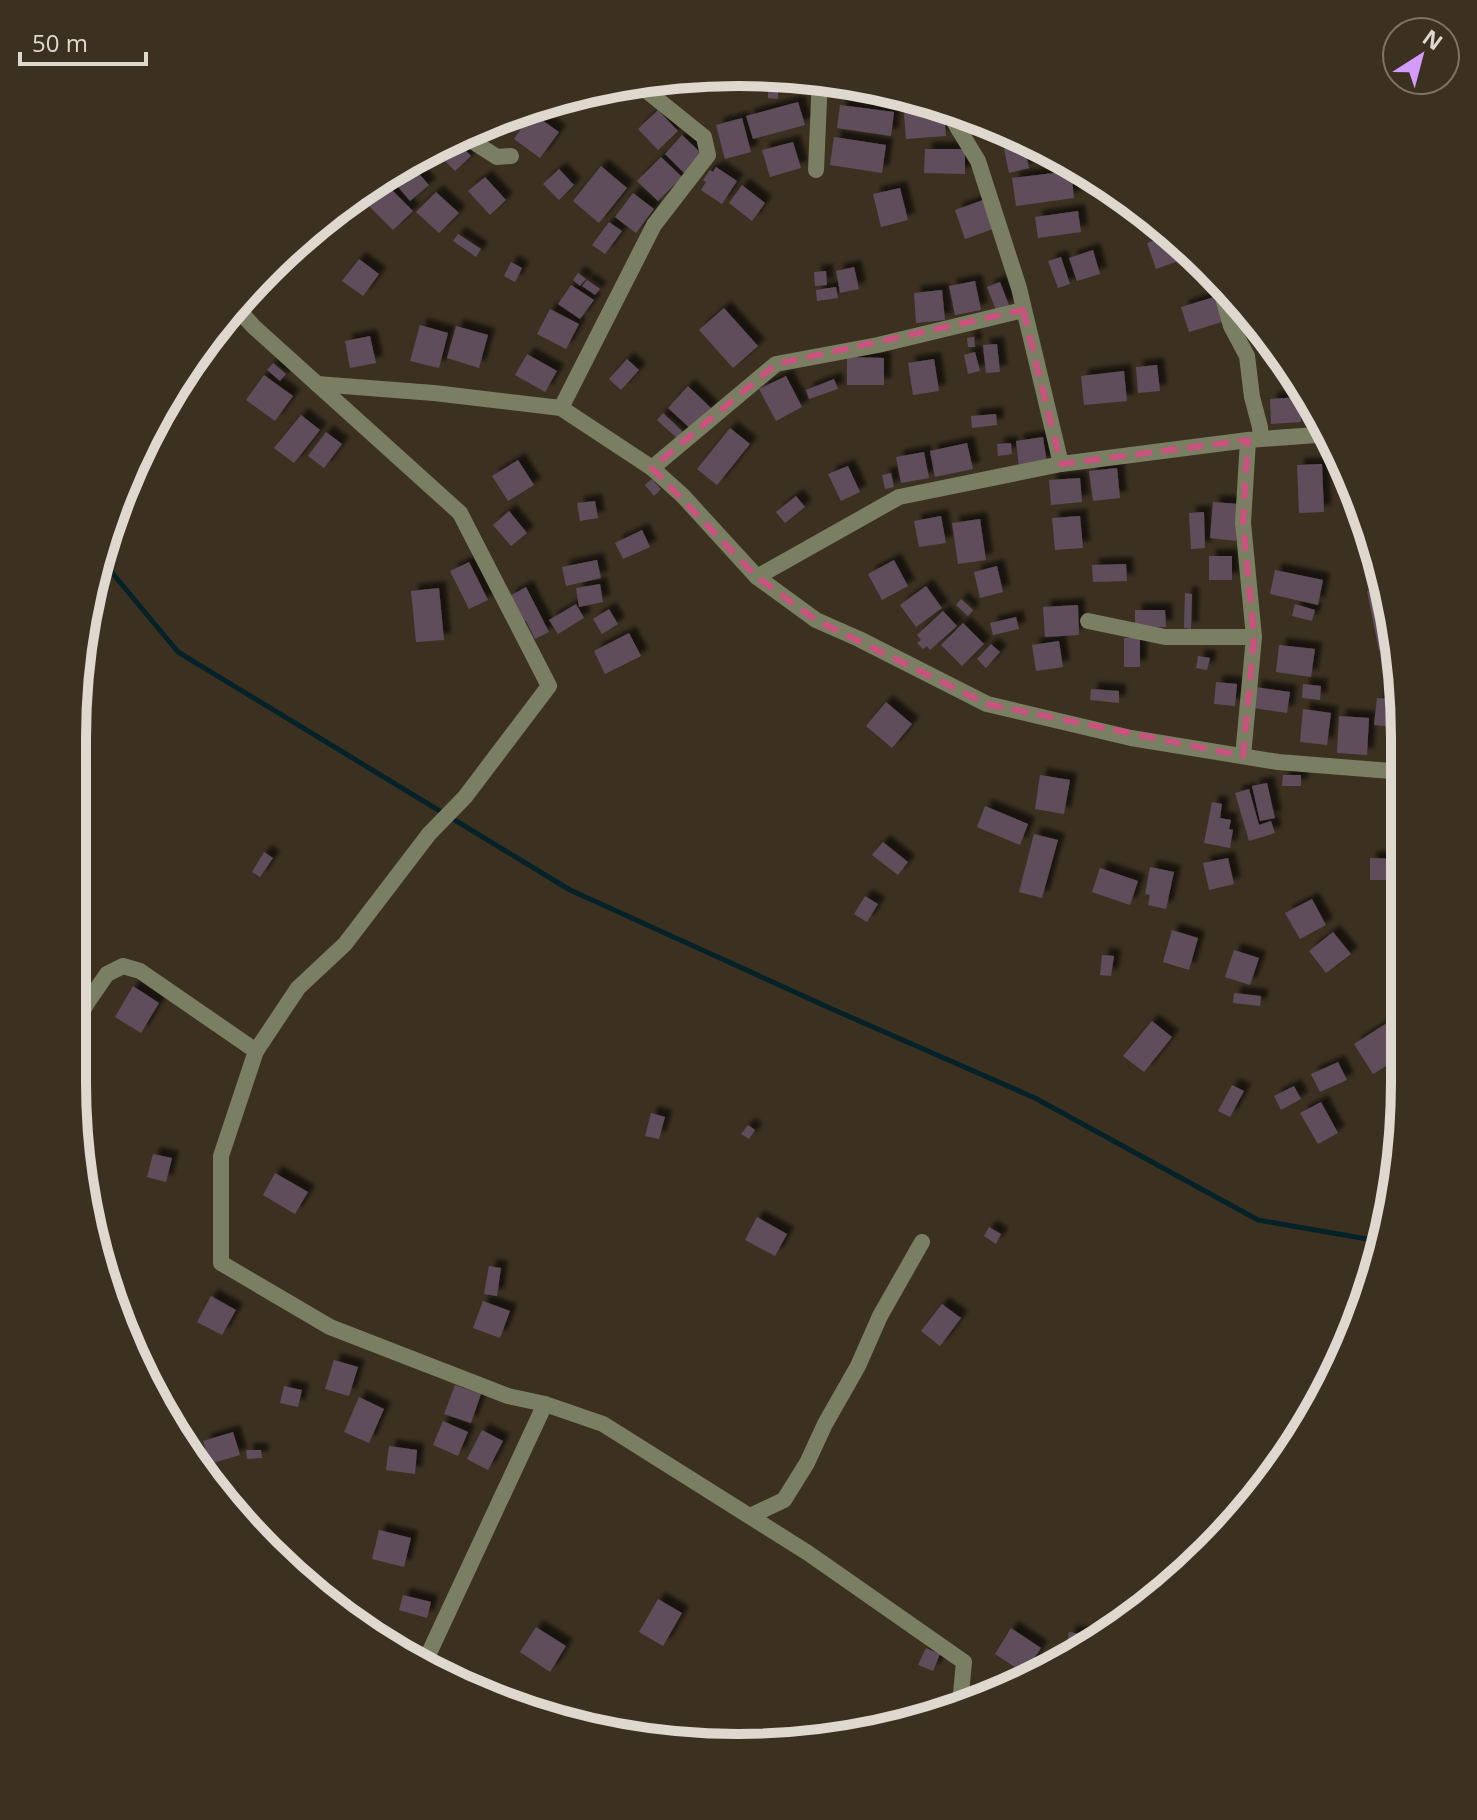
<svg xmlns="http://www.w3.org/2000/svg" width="1477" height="1820" font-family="'Open Sans',sans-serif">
<defs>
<filter id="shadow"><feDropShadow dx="7" dy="-7" stdDeviation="2" flood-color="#0009"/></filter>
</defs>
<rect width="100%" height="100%" fill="#3c3121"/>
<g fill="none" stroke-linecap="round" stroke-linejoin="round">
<polyline stroke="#042227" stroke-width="5" points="104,563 178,652 570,890 832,1009 1035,1098 1258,1220 1384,1242"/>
</g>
<g fill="#5e4e5c" filter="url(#shadow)">
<polygon points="694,73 700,74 669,90 663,79"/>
<polygon points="768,76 778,76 778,99 768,98"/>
<polygon points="792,77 812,77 813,90 793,92"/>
<polygon points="798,102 805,125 753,139 746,116"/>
<polygon points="840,105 894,112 891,136 837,128"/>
<polygon points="658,110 678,131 658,150 638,129"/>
<polygon points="944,110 946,136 906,139 904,113"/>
<polygon points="532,113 559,132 540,158 514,139"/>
<polygon points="742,118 751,152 725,159 716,125"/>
<polygon points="682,135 703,155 685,174 665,154"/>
<polygon points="453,137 471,156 455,171 432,148"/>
<polygon points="834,137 886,145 882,173 830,165"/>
<polygon points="793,142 801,168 770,177 762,150"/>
<polygon points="1024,144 1029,168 1009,173 1004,149"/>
<polygon points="925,149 965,149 965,174 924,173"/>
<polygon points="661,157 682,177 658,201 637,181"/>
<polygon points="411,165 429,185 410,201 393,181"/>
<polygon points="601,166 627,188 599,223 573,201"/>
<polygon points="716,167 737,181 722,204 701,190 706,182 703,180 710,170 713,172"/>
<polygon points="559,169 574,185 559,200 543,184"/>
<polygon points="1071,171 1074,198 1016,206 1012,178"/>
<polygon points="485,177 506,200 490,215 468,191"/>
<polygon points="386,184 413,211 393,230 366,203"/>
<polygon points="742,185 765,203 752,221 729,203"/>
<polygon points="900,188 908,220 881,227 873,194"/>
<polygon points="436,192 459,213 439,233 416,212"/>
<polygon points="633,193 654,209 636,233 615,217"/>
<polygon points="983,200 993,229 965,239 955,210"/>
<polygon points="1078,211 1081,232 1038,238 1035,217"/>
<polygon points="609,222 622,231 605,254 592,245"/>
<polygon points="458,234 481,249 476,257 453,241"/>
<polygon points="1172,234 1181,260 1156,269 1147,243"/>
<polygon points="1093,250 1100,274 1077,281 1069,258"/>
<polygon points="1061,257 1070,284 1058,288 1048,261"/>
<polygon points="359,259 379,274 363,296 342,281"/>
<polygon points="511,262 522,268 515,282 504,276"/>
<polygon points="854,267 859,289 840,293 836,271"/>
<polygon points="826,271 827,285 815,286 814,272"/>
<polygon points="578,273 586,279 580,286 573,280"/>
<polygon points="587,280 600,289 595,295 582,286"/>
<polygon points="975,281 981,310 955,315 949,286"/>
<polygon points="1000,282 1009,305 996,310 987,287"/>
<polygon points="571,285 594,300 580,319 558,304"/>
<polygon points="836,287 838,298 817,301 816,290"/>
<polygon points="942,290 945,320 916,323 914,293"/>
<polygon points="1214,297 1222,322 1189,332 1181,307"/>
<polygon points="724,308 758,346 733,368 699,330"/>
<polygon points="550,309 579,324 566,349 537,334"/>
<polygon points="420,325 448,333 439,368 410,361"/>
<polygon points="456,326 488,335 479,368 447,358"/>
<polygon points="370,336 376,363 350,368 345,341"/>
<polygon points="974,337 975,347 968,347 967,338"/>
<polygon points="997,344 1000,372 986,373 983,345"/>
<polygon points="975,352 980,371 968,374 964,355"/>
<polygon points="527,354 557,371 545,392 515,375"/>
<polygon points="847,357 884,358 884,385 847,385"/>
<polygon points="627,359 639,370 621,390 609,379"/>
<polygon points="934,359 939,391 913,395 908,363"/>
<polygon points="273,363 286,374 280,381 267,370"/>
<polygon points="1157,365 1160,391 1138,393 1136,367"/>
<polygon points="1124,371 1127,401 1084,405 1081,376"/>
<polygon points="264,375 293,396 275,421 246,400"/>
<polygon points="786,376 802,407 776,421 759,389"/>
<polygon points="834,379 838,389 809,399 806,390"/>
<polygon points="688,386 712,409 692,430 668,408"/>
<polygon points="1300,397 1301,422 1271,424 1270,399"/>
<polygon points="663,413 684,433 678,439 657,420"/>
<polygon points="996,414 997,425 972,428 971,416"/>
<polygon points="301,415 320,430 294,463 274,448"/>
<polygon points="730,428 750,444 717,485 697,469"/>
<polygon points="326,432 342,444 324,468 308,456"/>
<polygon points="1043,437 1047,463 1019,467 1016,441"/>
<polygon points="967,443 973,469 935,477 930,451"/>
<polygon points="1011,443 1012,454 998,456 997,444"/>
<polygon points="924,452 929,478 901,483 896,457"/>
<polygon points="518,460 534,485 508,501 492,476"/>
<polygon points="1322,464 1324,512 1299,513 1297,465"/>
<polygon points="848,466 860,492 841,501 828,474"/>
<polygon points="1117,468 1120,498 1093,501 1089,471"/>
<polygon points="891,473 894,487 885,489 882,475"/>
<polygon points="1080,478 1082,502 1051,505 1049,480"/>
<polygon points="652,479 661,489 654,496 645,485"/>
<polygon points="796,496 805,507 785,523 776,512"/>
<polygon points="595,501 598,518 580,521 577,503"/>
<polygon points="1213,502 1239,504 1236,541 1210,538"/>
<polygon points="509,511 527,533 511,546 493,525"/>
<polygon points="1204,512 1205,548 1191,549 1189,513"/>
<polygon points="941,516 946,543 919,547 914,521"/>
<polygon points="1080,516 1083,548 1055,550 1052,518"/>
<polygon points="980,519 986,560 958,564 952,523"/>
<polygon points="642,530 650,547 623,559 615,543"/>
<rect x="1209" y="556" width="23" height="24"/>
<polygon points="597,560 601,578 566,586 562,567"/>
<polygon points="894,560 908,586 882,600 868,574"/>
<polygon points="469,562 488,600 469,609 450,571"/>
<polygon points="1126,564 1127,581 1093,582 1092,565"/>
<polygon points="997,566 1003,592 980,598 974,572"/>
<polygon points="1275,570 1323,580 1318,605 1270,594"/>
<polygon points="600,584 603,602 579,607 576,588"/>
<polygon points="926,586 942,608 916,627 900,605"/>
<polygon points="526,587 549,632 535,639 526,621 521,623 508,597"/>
<polygon points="1386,587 1396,647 1379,651 1367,591"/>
<polygon points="439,588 444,640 416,642 411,591"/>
<polygon points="1185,593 1192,594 1191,629 1184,628"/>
<polygon points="961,599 973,610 968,616 956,605"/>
<polygon points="576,604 584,618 558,634 549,620"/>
<polygon points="1295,604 1315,610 1312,621 1292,616"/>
<polygon points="1078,605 1079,635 1045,637 1043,607"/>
<polygon points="609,609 618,624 602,634 593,619"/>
<polygon points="1135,610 1165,610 1166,627 1135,627"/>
<polygon points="943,611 957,626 930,650 927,646 923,649 917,643 921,640 917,635"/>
<polygon points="1016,617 1019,629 993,635 990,623"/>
<polygon points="963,623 984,644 962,666 941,645"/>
<polygon points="629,633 641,656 605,674 594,651"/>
<rect x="1124" y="638" width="16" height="29"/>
<polygon points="1059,641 1063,667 1036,671 1032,645"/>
<polygon points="991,644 1000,652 986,668 977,659"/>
<polygon points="1279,645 1315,649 1311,677 1276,672"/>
<polygon points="1198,656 1210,658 1207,670 1196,668"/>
<polygon points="1216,682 1237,684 1235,706 1214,704"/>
<polygon points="1303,684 1321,686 1320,700 1302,698"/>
<polygon points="1255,687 1290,692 1287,713 1253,708"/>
<polygon points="1091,689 1119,691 1119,703 1090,700"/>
<polygon points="1377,698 1400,700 1398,727 1374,725"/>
<polygon points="886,702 912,724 892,748 866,726"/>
<polygon points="1303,709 1331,713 1327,745 1300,742"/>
<polygon points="1339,716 1369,718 1367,755 1337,753"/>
<polygon points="1040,775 1070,780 1064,814 1035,809"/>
<polygon points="1283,775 1301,775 1301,786 1282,786"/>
<polygon points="1267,783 1275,818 1260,821 1252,786"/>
<polygon points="1249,789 1259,825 1271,821 1275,833 1249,841 1235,793"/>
<polygon points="1212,802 1222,804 1220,818 1231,820 1229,829 1233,830 1230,848 1204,843"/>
<polygon points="985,806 1028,824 1020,845 977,827"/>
<polygon points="1034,834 1058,840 1042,898 1019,892"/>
<polygon points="883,842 908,862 898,875 872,855"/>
<polygon points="264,852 273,858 260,877 252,872"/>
<polygon points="1228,858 1234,884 1209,890 1203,863"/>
<polygon points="1370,858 1404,859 1404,880 1370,880"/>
<polygon points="1150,867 1174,872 1166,909 1148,905 1150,895 1145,894"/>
<polygon points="1100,868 1138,881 1130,905 1092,892"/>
<polygon points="865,896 878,904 867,922 854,914"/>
<polygon points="1312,899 1326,925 1300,939 1285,913"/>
<polygon points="1172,930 1198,938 1189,970 1163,962"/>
<polygon points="1333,932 1351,954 1326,973 1309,951"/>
<polygon points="1234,950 1259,958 1250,985 1225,977"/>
<polygon points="1102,955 1114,956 1111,976 1100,975"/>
<polygon points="133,986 159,1003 141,1033 115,1017"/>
<polygon points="1234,993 1261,996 1260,1006 1233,1003"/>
<polygon points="1404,1012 1404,1055 1373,1074 1354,1044"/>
<polygon points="1152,1021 1172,1037 1144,1072 1123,1056"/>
<polygon points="1338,1062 1347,1080 1320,1092 1311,1074"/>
<polygon points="1232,1085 1244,1091 1230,1117 1218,1111"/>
<polygon points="1294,1086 1301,1099 1281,1110 1274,1096"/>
<polygon points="1321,1102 1338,1133 1318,1144 1300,1113"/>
<polygon points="651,1113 665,1117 659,1139 645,1136"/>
<polygon points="748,1125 755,1130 749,1139 741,1134"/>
<polygon points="153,1154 172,1158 166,1182 147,1177"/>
<polygon points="275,1173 308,1192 295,1214 263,1195"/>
<polygon points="757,1217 787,1234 775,1256 745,1240"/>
<polygon points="989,1227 1001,1234 996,1244 984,1236"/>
<polygon points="489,1266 501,1268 497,1296 484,1294"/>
<polygon points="211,1296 236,1310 222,1335 197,1322"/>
<polygon points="483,1301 510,1311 500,1338 473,1328"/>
<polygon points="942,1304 961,1318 940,1346 921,1331"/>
<polygon points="334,1360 358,1367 349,1396 325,1389"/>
<polygon points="455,1385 481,1394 471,1423 444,1414"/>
<polygon points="284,1386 302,1390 298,1407 280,1403"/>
<polygon points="359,1397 384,1409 369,1443 344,1432"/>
<polygon points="443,1421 468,1432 458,1456 433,1445"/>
<polygon points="482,1430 503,1441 488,1470 467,1459"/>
<polygon points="233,1432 240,1455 210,1464 203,1441"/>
<polygon points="389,1446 417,1450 415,1474 386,1470"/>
<polygon points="246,1450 261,1450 262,1458 247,1459"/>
<polygon points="379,1530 411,1538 404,1567 372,1559"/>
<polygon points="403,1595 431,1602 427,1618 399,1610"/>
<polygon points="658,1599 682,1613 663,1646 639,1632"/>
<polygon points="536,1627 566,1646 550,1672 520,1652"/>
<polygon points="1011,1628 1041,1648 1024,1673 995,1654"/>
<polygon points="1069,1632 1097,1637 1065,1658"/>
<polygon points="926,1648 940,1654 933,1671 918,1665"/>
</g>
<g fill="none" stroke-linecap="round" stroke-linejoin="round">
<g stroke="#7a7e62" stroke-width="16">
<polyline points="944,105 978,161 1019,288 1061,464"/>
<polyline points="461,134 497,157 511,156"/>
<polyline points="816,170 820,77"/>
<path d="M276,263c30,-21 57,-42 82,-69"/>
<polyline points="1211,272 1220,288 1231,326 1247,356 1252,397 1260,427 1261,439"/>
<polyline points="234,305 254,327 460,513 549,686 465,797 429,834 345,944 298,988 256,1051"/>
<polyline points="317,384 434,393 561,408 652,468 683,496 757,577 816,620 859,639 987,704 1131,738 1278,762 1404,772"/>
<polyline points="561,408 654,225 708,155 704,137 637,83"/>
<polyline points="652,468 776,364 878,345 1023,310"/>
<polyline points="757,577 899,497 1061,464 1248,440 1330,434"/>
<polyline points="1088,621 1165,637 1254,637"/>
<polyline points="1243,756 1254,637 1243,523 1248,440"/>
<polyline points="1396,772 1404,818"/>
<polyline points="72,1030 87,1003 107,974 123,966 140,971 256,1051 221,1156 221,1263 330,1327 508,1396 545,1404 603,1424 808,1553 964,1662 960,1704"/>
<polyline points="750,1516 784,1500 807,1463 825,1424 858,1366 880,1316 922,1242"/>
<polyline points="423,1666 545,1404"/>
</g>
</g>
<path fill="none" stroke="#cb527e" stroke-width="6" stroke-dasharray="16 10" stroke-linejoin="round" d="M1023,310l38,154 187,-24 -5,83 11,114 -11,119 -256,-52 -171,-84 -59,-43 -105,-109 124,-104z"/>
<path d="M0 0H1477V1820H0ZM738 86H739A652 652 0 0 1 1391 738V1082A652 652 0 0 1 739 1734H738A652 652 0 0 1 86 1082V738A652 652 0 0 1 738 86Z" fill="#3c3121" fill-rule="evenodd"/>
<path fill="none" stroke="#dfd8ce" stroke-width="10" d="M738 86H739A652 652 0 0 1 1391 738V1082A652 652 0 0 1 739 1734H738A652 652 0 0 1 86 1082V738A652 652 0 0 1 738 86Z"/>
<g transform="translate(1421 56) rotate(36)"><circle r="38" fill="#3c3121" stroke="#7d7466" stroke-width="2"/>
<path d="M0-6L14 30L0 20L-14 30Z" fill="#d39cfc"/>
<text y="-12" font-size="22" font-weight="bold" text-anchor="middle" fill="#dfd8ce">N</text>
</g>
<path d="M20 52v12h126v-12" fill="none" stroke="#dfd8ce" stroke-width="4"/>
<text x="32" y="52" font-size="24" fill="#dfd8ce" stroke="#3c3121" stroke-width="6" paint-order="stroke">50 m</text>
</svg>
